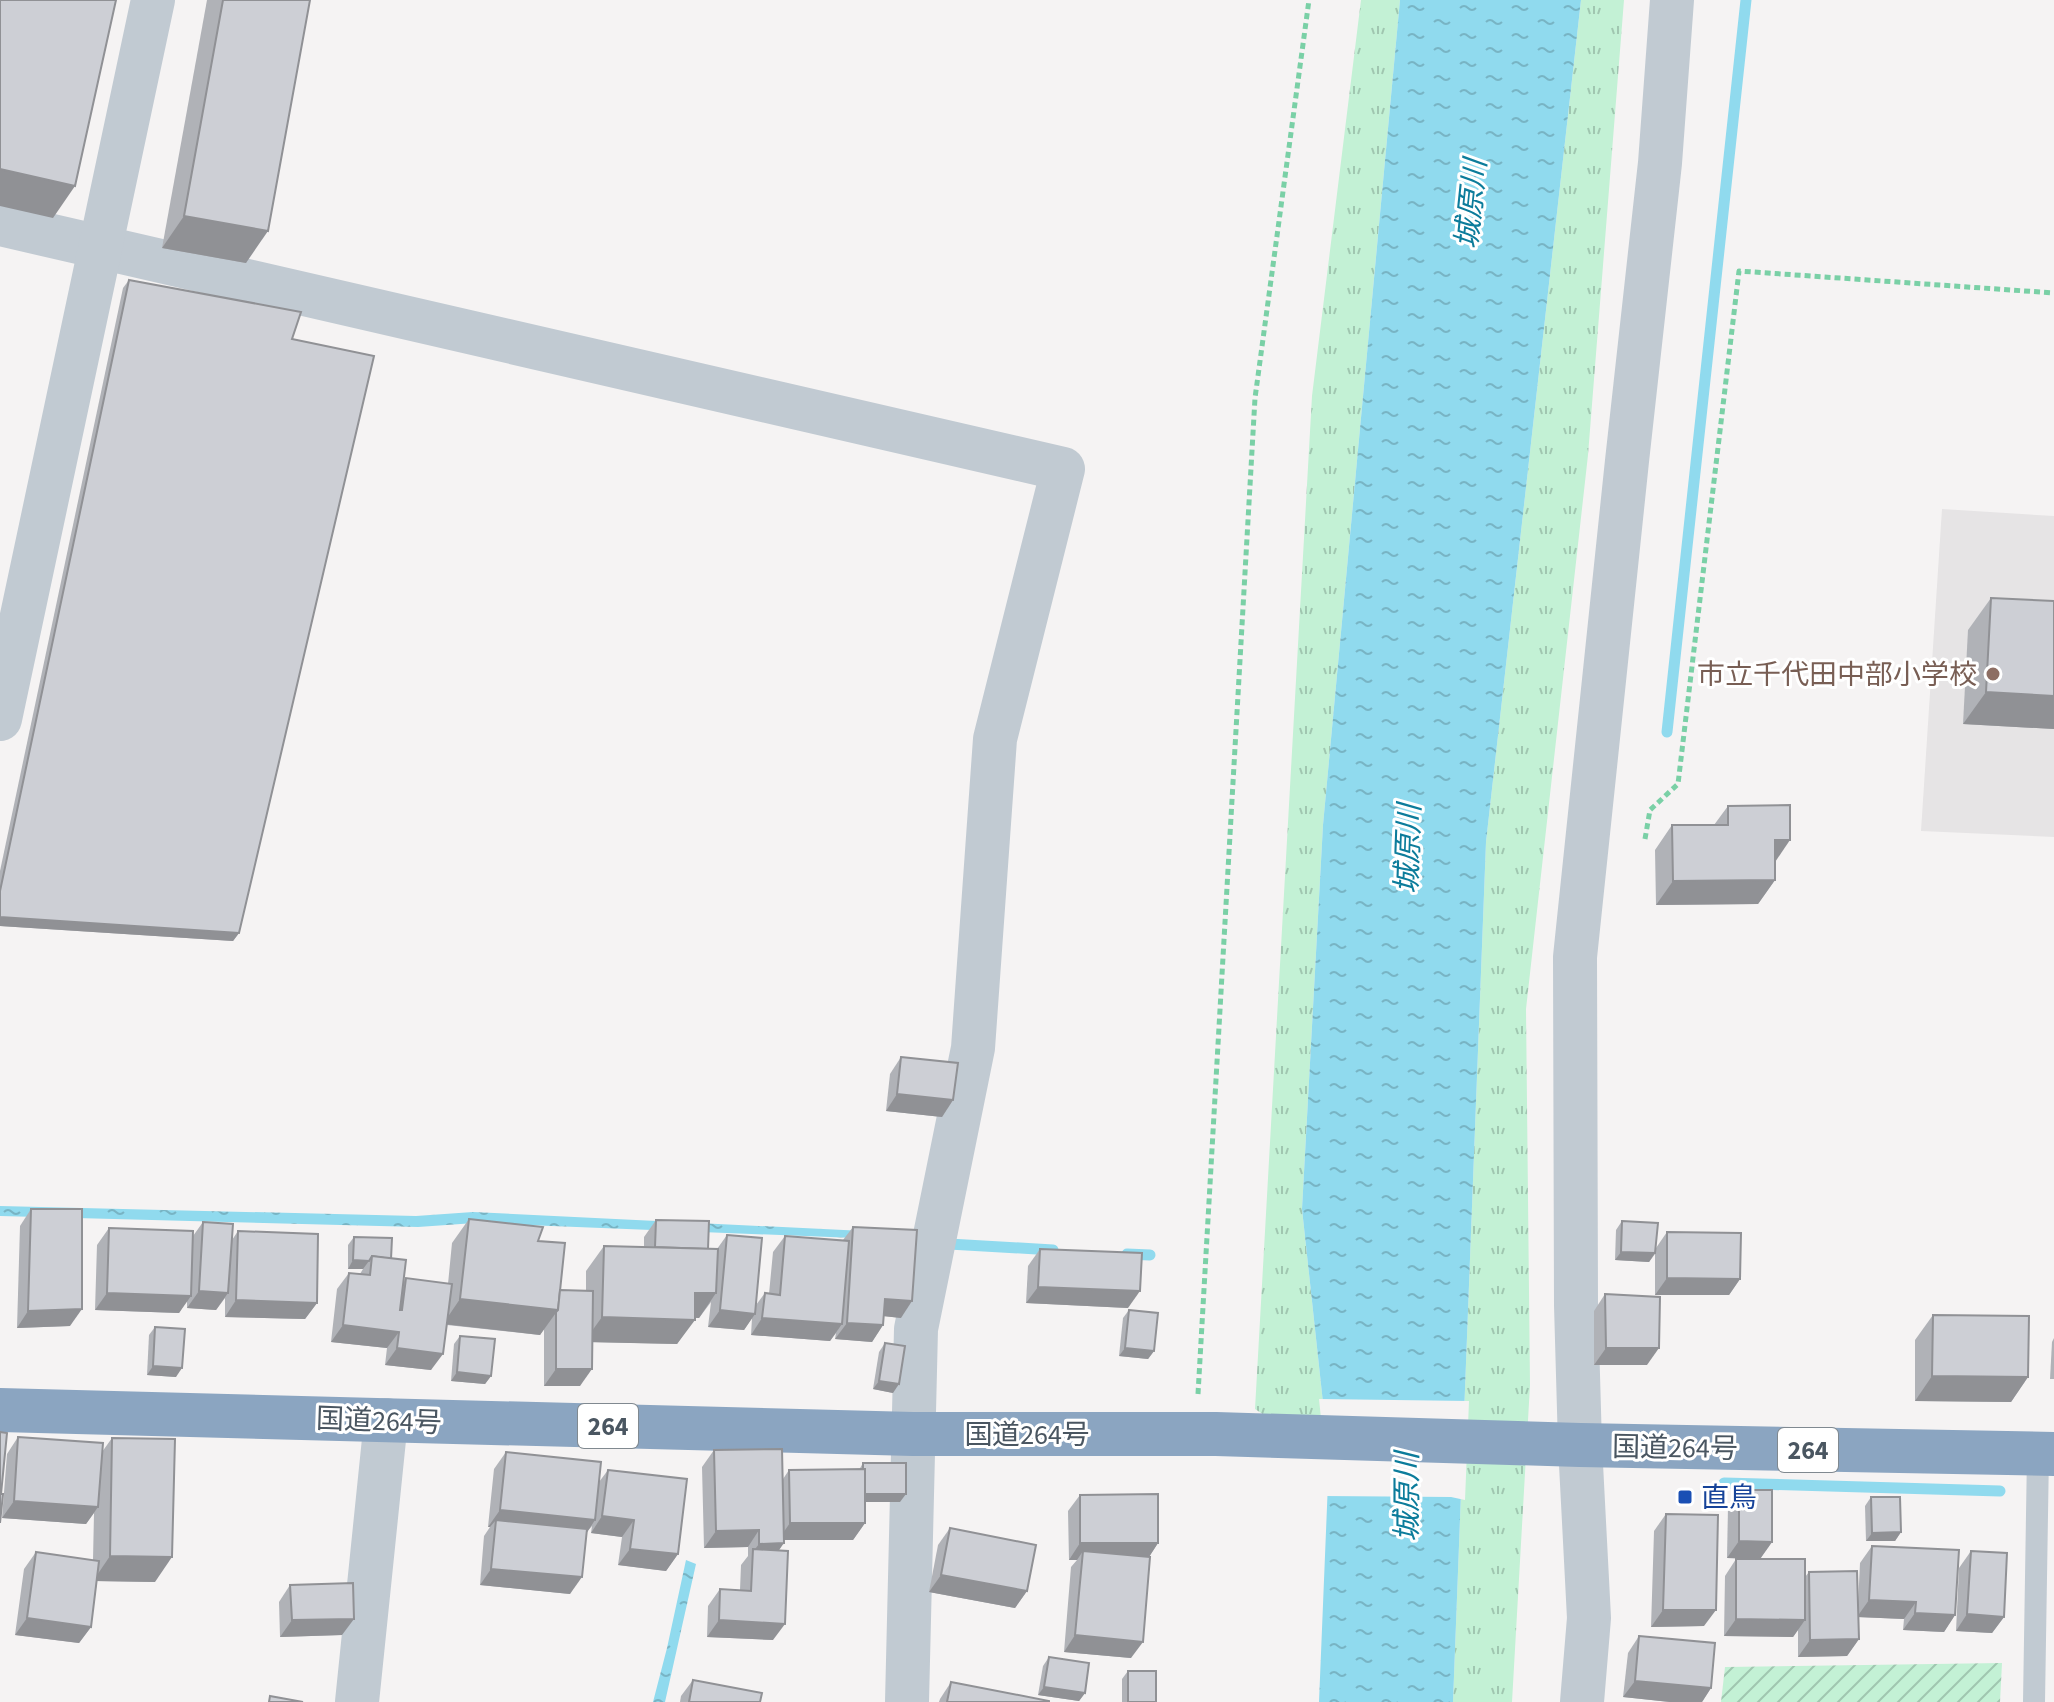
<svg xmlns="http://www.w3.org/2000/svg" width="2054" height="1702" font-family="'Source Sans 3','Noto Sans JP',sans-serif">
<defs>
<pattern id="grass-tufts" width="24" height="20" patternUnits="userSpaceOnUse" patternTransform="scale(2)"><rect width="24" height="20" fill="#c3f1d5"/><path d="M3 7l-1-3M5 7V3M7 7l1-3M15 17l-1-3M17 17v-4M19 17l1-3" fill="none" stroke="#a0c6b0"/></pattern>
<pattern id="garden-furrows" width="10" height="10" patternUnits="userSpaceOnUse" patternTransform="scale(2)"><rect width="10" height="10" fill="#c3f1d5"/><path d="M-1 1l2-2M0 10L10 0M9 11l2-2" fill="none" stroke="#a0c6b0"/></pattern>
<pattern id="water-ripples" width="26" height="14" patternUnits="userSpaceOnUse" patternTransform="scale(2)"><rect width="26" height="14" fill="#90daee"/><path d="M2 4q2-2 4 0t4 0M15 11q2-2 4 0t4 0" fill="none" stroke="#78b4c4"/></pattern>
</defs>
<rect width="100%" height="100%" fill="#f5f3f3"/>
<polygon fill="#e6e4e5" points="1942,509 2054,516 2054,837 1921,831"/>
<g fill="url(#grass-tufts)">
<polygon points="1361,0 1400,0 1323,825 1302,1209 1329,1458 1255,1409 1312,396"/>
<polygon points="1581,0 1624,0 1588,455 1526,1009 1530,1385 1512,1702 1453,1702 1486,842"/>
</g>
<polygon fill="url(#garden-furrows)" points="2002,1663 2000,1702 1721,1702 1725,1667"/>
<g fill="url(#water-ripples)">
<polygon points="1400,0 1581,0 1486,842 1453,1702 1319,1702 1329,1458 1302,1209 1323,825"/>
<polygon points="0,1206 416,1216 473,1212 905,1233 904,1240 475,1223 418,1227 0,1216"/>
<polygon points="686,1560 696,1564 665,1702 653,1702 667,1648"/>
</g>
<polygon fill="#f5f3f3" points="1319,1399 1469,1401 1465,1500 1451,1497 1324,1496 1325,1458"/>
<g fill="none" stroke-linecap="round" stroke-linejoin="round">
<g stroke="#90daee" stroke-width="11">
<polyline points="1667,732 1746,0"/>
<polyline points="949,1244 1053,1250"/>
<polyline points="1127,1254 1150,1255"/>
<polyline points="1724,1483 2000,1491"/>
</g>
<g stroke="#7ad0a6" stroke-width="5" stroke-dasharray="6 4" stroke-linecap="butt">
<polyline points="1645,839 1650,810 1678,784 1739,271 2054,293"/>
<polyline points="1198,1394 1255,398 1309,0"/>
</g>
<polyline stroke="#c1cad2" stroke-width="22" points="2034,1702 2038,1453"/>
<g stroke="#c1cad2" stroke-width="44">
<polyline points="0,224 1063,469 995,739 973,1048 916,1329 907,1702"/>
<polyline points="0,719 153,0"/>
<polyline points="357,1702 386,1420"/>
<polyline points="1582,1702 1589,1618 1580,1445 1576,1305 1575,957 1627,461 1660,163 1672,0"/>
</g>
<polyline stroke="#8ba5c1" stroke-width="44" points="0,1410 913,1434 1216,1434 1580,1445 2054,1454"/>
</g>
<g fill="#b0b2b7">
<polygon points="207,0 310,0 246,263 162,248"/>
<polygon points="129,280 292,339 239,933 233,941 0,926 0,871 123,288"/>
<polygon points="1991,598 2054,601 2054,729 1963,724 1968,630"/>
<polygon points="1728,806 1775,862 1775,880 1758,904 1656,905 1655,850 1672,825 1714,825"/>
<polygon points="901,1057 953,1100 942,1117 886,1111 890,1074"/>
<polygon points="31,1209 70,1326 17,1328 20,1226"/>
<polygon points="469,1219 538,1241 560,1290 586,1290 586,1271 604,1246 644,1247 644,1237 656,1220 708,1249 717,1249 727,1235 756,1305 765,1293 769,1294 773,1252 785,1236 843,1240 853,1227 901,1318 884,1316 883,1325 872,1342 835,1339 836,1333 830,1341 751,1335 752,1318 744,1330 708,1327 711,1302 699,1318 695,1318 677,1344 592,1342 580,1386 544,1386 544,1329 540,1335 447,1325 431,1370 385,1365 387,1348 331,1342 337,1289 349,1273 360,1274 363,1269 348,1269 348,1245 354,1237 391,1259 404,1282 406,1278 448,1284 452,1243"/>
<polygon points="1622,1221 1656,1248 1667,1232 1740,1279 1729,1295 1655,1295 1655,1254 1649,1262 1615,1260 1616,1230"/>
<polygon points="203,1222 232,1240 238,1231 317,1303 305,1319 225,1317 225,1298 216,1310 187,1308 187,1300 179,1313 95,1310 97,1245 109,1228 193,1236"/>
<polygon points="1040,1249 1128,1308 1026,1303 1028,1266"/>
<polygon points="1605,1294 1647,1365 1594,1365 1594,1311"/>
<polygon points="1129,1310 1154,1351 1148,1359 1119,1356 1123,1318"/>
<polygon points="1933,1315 2028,1377 2011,1402 1915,1401 1915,1340"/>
<polygon points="155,1327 176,1377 147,1375 149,1335"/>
<polygon points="460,1336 491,1376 485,1384 451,1381 454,1344"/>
<polygon points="2054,1338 2054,1379 2050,1379 2052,1342"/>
<polygon points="885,1343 893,1393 873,1389 879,1352"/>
<polygon points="18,1437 102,1452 112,1438 155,1582 97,1581 91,1627 79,1643 15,1635 24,1569 36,1552 93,1560 94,1513 86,1524 2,1518 7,1454"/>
<polygon points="714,1450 783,1479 789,1470 859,1470 863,1463 900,1502 865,1502 865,1523 853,1540 784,1540 779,1550 773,1640 707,1637 708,1606 720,1589 740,1590 741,1565 748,1556 748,1547 704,1548 702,1467"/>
<polygon points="506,1452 599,1482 608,1470 678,1554 666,1571 618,1565 622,1537 591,1533 592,1526 586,1533 570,1594 480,1585 484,1536 490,1527 488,1527 494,1469"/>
<polygon points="1739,1490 1772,1542 1760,1559 1727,1558 1728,1507"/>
<polygon points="1080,1495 1158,1543 1149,1557 1131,1658 1064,1652 1071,1567 1077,1560 1069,1560 1068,1511"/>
<polygon points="1871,1497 1901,1532 1895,1541 1866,1541 1865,1506"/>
<polygon points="1666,1514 1704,1626 1651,1627 1654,1531"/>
<polygon points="950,1528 1027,1591 1015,1608 929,1592 938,1545"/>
<polygon points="1872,1546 1955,1615 1944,1632 1903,1630 1904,1619 1858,1617 1859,1639 1847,1656 1798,1657 1798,1630 1793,1637 1724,1636 1725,1576 1736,1559 1805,1577 1809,1572 1858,1605 1860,1563"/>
<polygon points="1971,1551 2004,1617 1992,1633 1956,1631 1959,1568"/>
<polygon points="290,1585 342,1635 280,1637 279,1602"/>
<polygon points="1639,1636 1711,1688 1702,1702 1670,1702 1623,1697 1628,1653"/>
<polygon points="1049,1657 1085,1693 1079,1701 1038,1695 1043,1666"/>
<polygon points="1128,1671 1156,1702 1122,1702 1122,1679"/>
<polygon points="693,1680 760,1702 680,1702 681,1696"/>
<polygon points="951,1682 1049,1702 939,1702 940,1699"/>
</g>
<g fill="#909195">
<polygon points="0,169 75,186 53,218 0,206"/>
<polygon points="184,216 268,231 246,263 162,248"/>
<polygon points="1986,692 2054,696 2054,729 1963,724"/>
<polygon points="1775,840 1790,840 1773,865"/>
<polygon points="1775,880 1758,904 1656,905 1673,881"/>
<polygon points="0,917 239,933 233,941 0,926"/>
<polygon points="897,1094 953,1100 942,1117 886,1111"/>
<polygon points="1621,1252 1655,1253 1649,1262 1615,1260"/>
<polygon points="353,1260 369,1261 363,1269 348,1269"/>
<polygon points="1667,1278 1740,1279 1729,1295 1655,1295"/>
<polygon points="1038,1287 1140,1291 1128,1308 1026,1303"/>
<polygon points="199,1291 228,1293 216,1310 187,1308"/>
<polygon points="107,1293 191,1296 179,1313 95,1310"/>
<polygon points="695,1293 716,1293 699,1318 678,1317"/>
<polygon points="460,1299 558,1310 540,1335 443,1324"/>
<polygon points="885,1299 912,1301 901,1318 873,1315"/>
<polygon points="236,1300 317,1303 305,1319 225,1317"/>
<polygon points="82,1309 70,1326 17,1328 28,1311"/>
<polygon points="720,1310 755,1314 744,1330 708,1327"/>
<polygon points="602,1317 695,1320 677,1344 584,1342"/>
<polygon points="762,1318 842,1324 830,1341 751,1335"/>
<polygon points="847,1323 883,1325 872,1342 835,1339"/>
<polygon points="343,1325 399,1332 387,1348 331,1342"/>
<polygon points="397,1348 443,1354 431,1370 385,1365"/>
<polygon points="1125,1348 1154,1351 1148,1359 1119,1356"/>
<polygon points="1606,1348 1659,1348 1647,1365 1594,1365"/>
<polygon points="153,1366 182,1368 176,1377 147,1375"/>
<polygon points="556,1369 592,1369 580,1386 544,1386"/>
<polygon points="457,1372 491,1376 485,1384 451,1381"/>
<polygon points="1932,1376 2028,1377 2011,1402 1915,1401"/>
<polygon points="879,1381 899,1384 893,1393 873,1389"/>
<polygon points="863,1494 906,1494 900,1502 858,1502"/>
<polygon points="14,1501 98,1507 86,1524 2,1518"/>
<polygon points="500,1510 595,1520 584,1537 496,1520 490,1527 488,1527"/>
<polygon points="602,1516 634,1520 622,1537 591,1533"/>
<polygon points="790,1523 865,1523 853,1540 778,1540"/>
<polygon points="759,1530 748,1547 704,1548 716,1531"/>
<polygon points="1901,1532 1895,1541 1866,1541 1872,1533"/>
<polygon points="1739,1541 1772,1542 1760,1559 1727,1558"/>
<polygon points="784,1543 772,1560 752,1553 759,1544"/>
<polygon points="1080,1543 1158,1543 1147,1560 1083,1551 1077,1560 1069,1560"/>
<polygon points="630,1549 678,1554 666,1571 618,1565"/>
<polygon points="110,1556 172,1557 155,1582 93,1581"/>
<polygon points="491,1569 582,1577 570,1594 480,1585"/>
<polygon points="941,1575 1027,1591 1015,1608 929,1592"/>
<polygon points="1869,1600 1916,1602 1904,1619 1857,1617"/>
<polygon points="1663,1610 1716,1610 1704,1626 1651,1627"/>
<polygon points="1915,1613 1955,1615 1944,1632 1903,1630"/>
<polygon points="1967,1614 2004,1617 1992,1633 1956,1631"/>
<polygon points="27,1618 91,1627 79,1643 15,1635"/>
<polygon points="354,1619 342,1635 280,1637 292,1620"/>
<polygon points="1736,1619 1805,1620 1793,1637 1724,1636"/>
<polygon points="719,1620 785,1624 773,1640 707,1637"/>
<polygon points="1075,1635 1143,1642 1131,1658 1064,1652"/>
<polygon points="1859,1639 1847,1656 1798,1657 1810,1640"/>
<polygon points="1635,1681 1711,1688 1702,1702 1670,1702 1623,1697"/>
<polygon points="1044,1687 1085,1693 1079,1701 1038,1695"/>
</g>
<g fill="#cdcfd5" stroke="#909195" stroke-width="2">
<polygon points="0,0 116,0 75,186 0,169"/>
<polygon points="223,0 310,0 268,231 184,216"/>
<polygon points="129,280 301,312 292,339 374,356 239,933 0,917 0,891"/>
<polygon points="1991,598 2054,601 2054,696 1986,692"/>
<polygon points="1790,805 1790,840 1775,840 1775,880 1673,881 1672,825 1728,825 1728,806"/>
<polygon points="901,1057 958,1063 953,1100 897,1094"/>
<polygon points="31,1209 82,1209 82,1309 28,1311"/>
<polygon points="469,1219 543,1227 538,1241 565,1243 558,1310 460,1299"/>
<polygon points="656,1220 709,1221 708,1249 655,1247"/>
<polygon points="1622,1221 1658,1223 1655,1253 1621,1252"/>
<polygon points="203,1222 233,1224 228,1293 199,1291"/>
<polygon points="853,1227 917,1230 912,1301 885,1299 883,1325 847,1323"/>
<polygon points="109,1228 193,1231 191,1296 107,1293"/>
<polygon points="238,1231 318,1234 317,1303 236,1300"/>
<polygon points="1667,1232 1741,1233 1740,1279 1667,1278"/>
<polygon points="727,1235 762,1238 755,1314 720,1310"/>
<polygon points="785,1236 849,1241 842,1324 762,1318 765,1293 780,1295"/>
<polygon points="354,1237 392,1238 391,1259 372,1256 369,1261 353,1260"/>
<polygon points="604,1246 718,1249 716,1293 695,1293 695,1320 602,1317"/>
<polygon points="1040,1249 1142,1253 1140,1291 1038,1287"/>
<polygon points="372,1256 406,1260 400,1310 402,1310 406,1278 452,1284 443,1354 397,1348 399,1332 343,1325 349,1273 370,1275"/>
<polygon points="560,1290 593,1291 592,1369 556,1369 556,1312 558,1310"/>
<polygon points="1605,1294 1660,1297 1659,1348 1606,1348"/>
<polygon points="1129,1310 1158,1313 1154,1351 1125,1348"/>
<polygon points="1933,1315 2029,1316 2028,1377 1932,1376"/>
<polygon points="155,1327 185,1329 182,1368 153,1366"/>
<polygon points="460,1336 495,1339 491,1376 457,1372"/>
<polygon points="885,1343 905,1346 899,1384 879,1381"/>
<polygon points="0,1432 7,1433 1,1494 0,1494"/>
<polygon points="18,1437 103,1443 98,1507 14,1501"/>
<polygon points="112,1438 175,1439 172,1557 110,1556"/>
<polygon points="782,1449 784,1543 759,1544 759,1530 716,1531 714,1450"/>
<polygon points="506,1452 601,1462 595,1520 500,1510"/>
<polygon points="863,1463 906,1463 906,1494 865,1494 865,1469 863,1469"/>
<polygon points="865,1469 865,1523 790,1523 789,1470"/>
<polygon points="608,1470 687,1479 678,1554 630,1549 634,1520 602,1516"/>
<polygon points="1739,1490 1772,1490 1772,1542 1739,1541"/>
<polygon points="0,1494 3,1494 0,1523"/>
<polygon points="1158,1494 1158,1543 1080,1543 1080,1495"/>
<polygon points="1871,1497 1900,1497 1901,1532 1872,1533"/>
<polygon points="1666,1514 1718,1515 1716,1610 1663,1610"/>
<polygon points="496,1520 587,1529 582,1577 491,1569"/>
<polygon points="950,1528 1036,1545 1027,1591 941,1575"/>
<polygon points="1872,1546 1959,1550 1955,1615 1915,1613 1916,1602 1869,1600"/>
<polygon points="753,1549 788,1551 785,1624 719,1620 720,1589 751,1591"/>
<polygon points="1083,1551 1150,1557 1143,1642 1075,1635"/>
<polygon points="1971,1551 2007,1553 2004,1617 1967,1614"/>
<polygon points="36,1552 99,1561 91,1627 27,1618"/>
<polygon points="1736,1559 1805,1559 1805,1620 1736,1619"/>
<polygon points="1857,1571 1859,1639 1810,1640 1809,1572"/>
<polygon points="353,1583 354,1619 292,1620 290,1585"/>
<polygon points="1639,1636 1715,1643 1711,1688 1635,1681"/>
<polygon points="1049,1657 1089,1663 1085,1693 1044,1687"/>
<rect x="1128" y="1671" width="28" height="31"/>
<polygon points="693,1680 762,1693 760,1702 689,1702"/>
<polygon points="951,1682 1049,1701 1049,1702 947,1702"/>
<polygon points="270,1696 303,1702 269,1702"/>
</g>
<circle fill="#8d6e63" stroke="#fff" stroke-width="3" cx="1993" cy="674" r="8"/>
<rect fill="#1a4fb4" stroke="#fff" stroke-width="3" x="1677" y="1489" width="16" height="16" rx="4"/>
<g text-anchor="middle" stroke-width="6" stroke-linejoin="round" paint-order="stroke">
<g fill="#fff" stroke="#808990" stroke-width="2">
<rect x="578" y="1404" width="60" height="44" rx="6"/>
<rect x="1778" y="1428" width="60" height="44" rx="6"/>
</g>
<g font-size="26" font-weight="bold" fill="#4a5661">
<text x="608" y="1435">264</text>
<text x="1808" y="1459">264</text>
</g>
<g font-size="28" fill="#785e54" stroke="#fff" text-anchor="end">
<text x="1977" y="684">市立千代田中部小学校</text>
</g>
<g font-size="28" fill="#4a5661" stroke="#fff">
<text transform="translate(379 1420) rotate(2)" y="10">国道264号</text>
<text x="1027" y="1444">国道264号</text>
<text transform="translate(1675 1447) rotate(1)" y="10">国道264号</text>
</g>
<g font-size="28" fill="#164399" stroke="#fff" text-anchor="start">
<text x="1701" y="1507">直鳥</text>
</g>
<g font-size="30" font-style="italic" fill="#0c7c9b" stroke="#fff">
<text transform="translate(1471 204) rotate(-84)" y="10">城原川</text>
<text transform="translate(1408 849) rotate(-88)" y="10">城原川</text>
<text transform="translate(1407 1497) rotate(-90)" y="10">城原川</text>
</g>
</g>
</svg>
